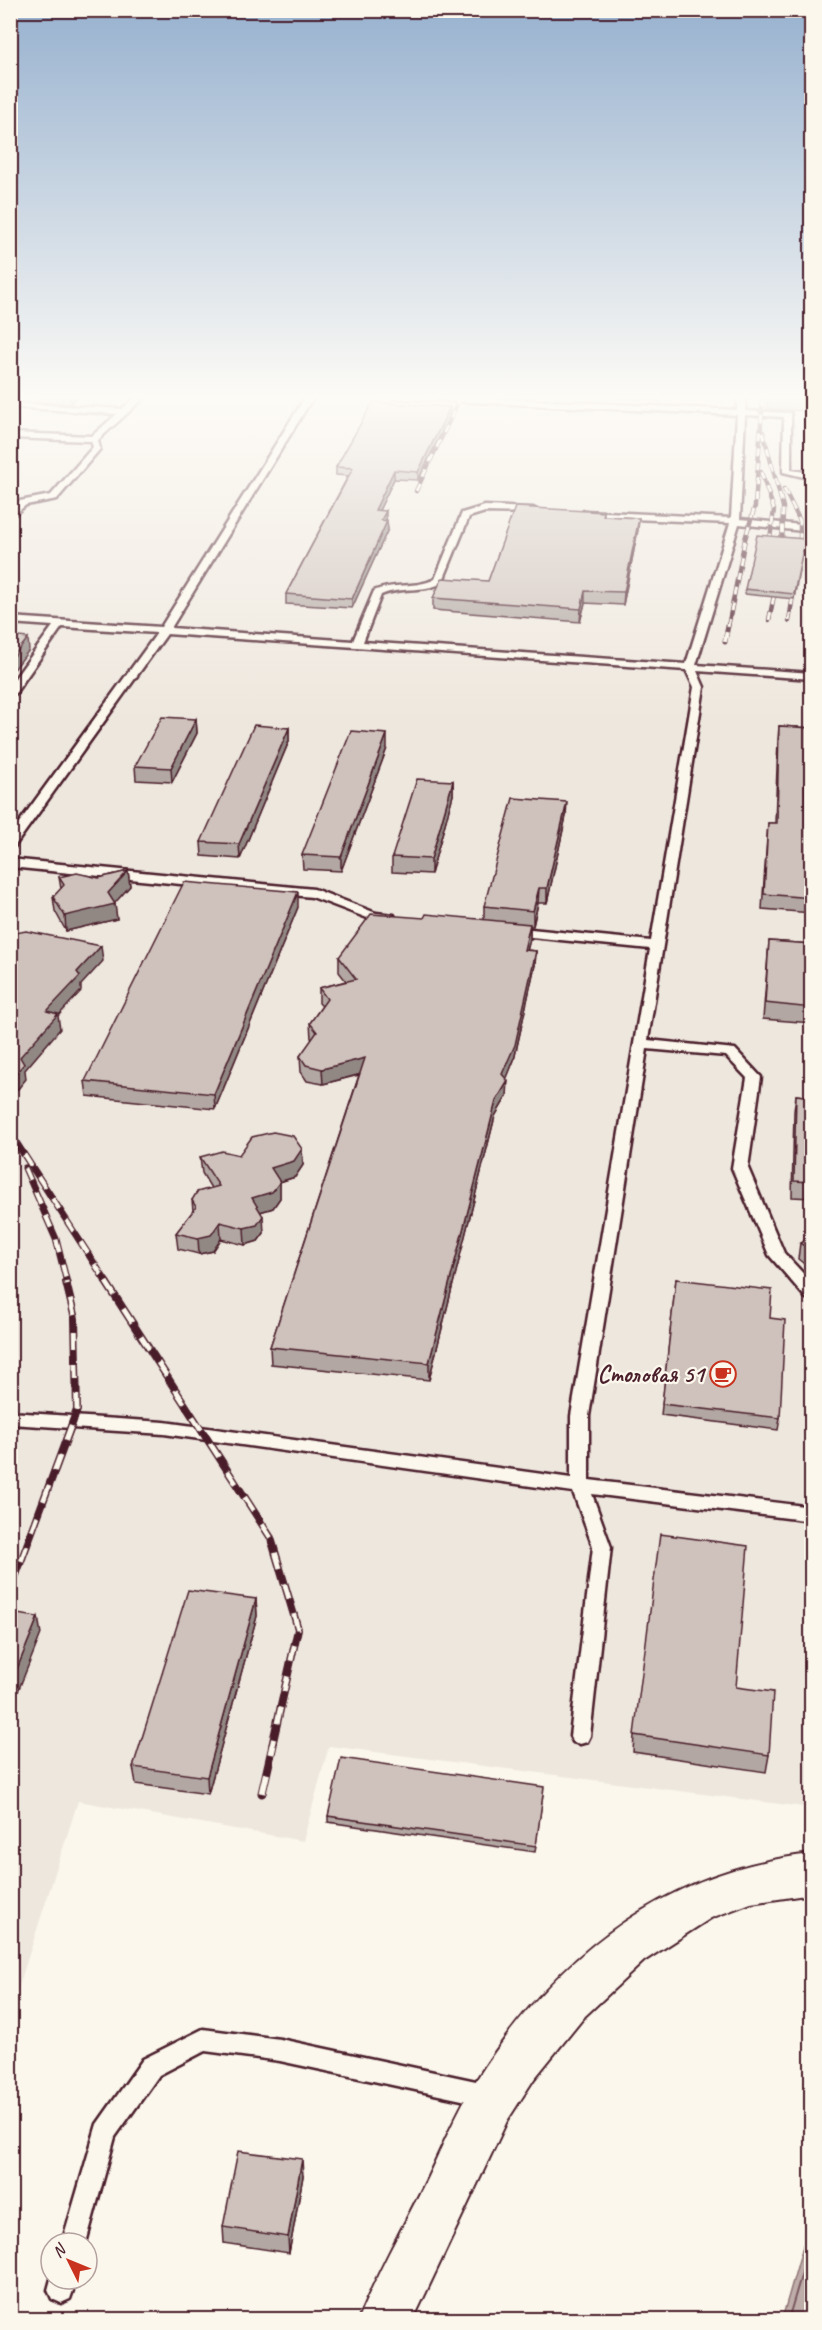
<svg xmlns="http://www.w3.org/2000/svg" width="822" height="2330" font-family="Caveat,sans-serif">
<rect width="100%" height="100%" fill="#fbf7ec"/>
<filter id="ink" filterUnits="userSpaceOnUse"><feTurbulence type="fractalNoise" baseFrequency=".0167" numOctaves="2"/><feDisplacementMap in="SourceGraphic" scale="12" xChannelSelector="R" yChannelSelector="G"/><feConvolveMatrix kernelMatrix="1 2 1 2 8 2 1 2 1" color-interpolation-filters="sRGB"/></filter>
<g filter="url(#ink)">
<polygon fill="#eee7de" points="11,396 811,396 811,1808 329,1746 303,1841 78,1801 11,2011"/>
<polygon fill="#bfadaa" stroke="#907477" stroke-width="1.5" points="811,2218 811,2319 782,2319"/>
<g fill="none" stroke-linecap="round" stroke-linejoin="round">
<polyline stroke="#79585e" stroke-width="2" points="788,2320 812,2239"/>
<g stroke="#4a1f2b" stroke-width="5">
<g id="service">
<polygon points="137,396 146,396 98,440 100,449 57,499 26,505 10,518 10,510 20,501 51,495 93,447 91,441 10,438 10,433 92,436 117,414 10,407 10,403 122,409"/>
<path d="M306,396h8l-143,232 182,13 21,-50c19,-9 42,-2 61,-12l27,-66 23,-7 48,2 5,3 -2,2 -51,-1 -16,5 -27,66c-19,10 -41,3 -61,12l-18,47 323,22 44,-141 -146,-6 -5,-3 5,-3 147,7 6,-103 -346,-17 -4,-2h56l294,14 1,-14h8l-1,15 46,2v57l21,3v6l-29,-7 1,-55 -39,-2 -5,104 72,7v6l-73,-8 -43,141 116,8v6l-115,-8 7,16 -56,353 87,9 26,28 -13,91 36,85 28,30v16l-6,-1 -37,-43 -37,-87 15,-90 -21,-22 -79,-7 -58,367v64l223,27v14l-220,-27 19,53 -21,189 -3,6 -7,2 -7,-2 -3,-6 23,-189 -20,-55 -409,-58 -154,-10v-12l154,10 407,56v-62l79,-467 -139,-14 -6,-4 6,-4 140,14 43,-254 -8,-17 -519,-36 -153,213h-4v-12l147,-202 -95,-6 -48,68 -4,1v-11l43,-59 -43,-3v-6l151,10z"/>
<polygon points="10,859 314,889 376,913 394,915 395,918 389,922 370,919 312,897 10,867"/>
<polygon points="203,2029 280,2039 490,2084 498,2087 502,2095 498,2103 490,2106 280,2061 205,2051 159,2075 115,2137 86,2243 62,2243 97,2124 143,2059"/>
<polygon points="51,2279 77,2279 70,2299 61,2303 52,2299 48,2290"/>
</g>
</g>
<g stroke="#4a1f2b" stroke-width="4">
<path id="minor" d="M812,1854v40l-61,9 -40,15 -67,43 -59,55 -51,63 -27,42 -94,199h-55c19,-47 44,-91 66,-135 17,-35 32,-73 53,-106 79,-123 186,-209 335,-225z"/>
</g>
<use href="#service" fill="#fbf7ec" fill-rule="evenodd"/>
<use href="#minor" fill="#fbf7ec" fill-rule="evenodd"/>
<g stroke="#4a1f2b" stroke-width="4.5">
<g id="rail-far4">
<polyline points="376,417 388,396"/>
<polyline points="763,432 783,507 782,554"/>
<polyline points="761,472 774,510 768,553"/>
<polyline points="784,489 800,521 800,556"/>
<polyline points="416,491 461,396"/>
<polyline points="769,620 777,581"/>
<polyline points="789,621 795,582"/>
<polyline points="728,627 745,539 755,506 763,396"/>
</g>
</g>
<g stroke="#4a1f2b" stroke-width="5">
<polyline id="rail-far3" points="725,642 728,625"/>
</g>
<g stroke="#4a1f2b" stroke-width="7">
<g id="rail-far2">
<polyline points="10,1133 107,1283"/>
<polyline points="25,1168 56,1239 67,1283"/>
</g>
</g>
<g stroke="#4a1f2b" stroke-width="8">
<g id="rail-far1">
<polyline points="106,1282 271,1538 298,1629 272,1746"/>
<polyline points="10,1591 77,1410 75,1319 66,1282"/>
</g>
</g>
<g stroke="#4a1f2b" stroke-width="9">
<polyline id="rail" points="262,1793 273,1745"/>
</g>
<use href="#rail-far4" stroke="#fbf7ec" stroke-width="3" stroke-dasharray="8" stroke-linecap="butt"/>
<use href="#rail-far3" stroke="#fbf7ec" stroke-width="4" stroke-dasharray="10" stroke-linecap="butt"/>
<use href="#rail-far2" stroke="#fbf7ec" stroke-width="4.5" stroke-dasharray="13" stroke-linecap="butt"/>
<use href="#rail-far1" stroke="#fbf7ec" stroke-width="5" stroke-dasharray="16" stroke-linecap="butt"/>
<use href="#rail" stroke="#fbf7ec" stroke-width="7" stroke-dasharray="20" stroke-linecap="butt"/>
</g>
<g fill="#b2a7a2" stroke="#4a1f2b" stroke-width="1.5">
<polygon points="38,396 78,396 71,404 38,402"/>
<polygon points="619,396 661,396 659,401 619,398"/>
<polygon points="768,396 812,396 812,411 767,409"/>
<polygon points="450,415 418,480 394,479 379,510 386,519 385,521 388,529 352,608 286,604 286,594 348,476 336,475 336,467"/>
<polygon points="604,512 604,516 639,518 638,530 623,605 585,603 580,622 433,610 433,598 488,581"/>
<polygon points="805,539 794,599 745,594 745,589"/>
<polygon points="196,719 197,733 172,782 136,780 135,766"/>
<polygon points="779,726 812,728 812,796 805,796 806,825 812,826 812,913 762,909 768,823 775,823 778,739"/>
<polygon points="289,728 289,741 240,859 202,856 201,842"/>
<polygon points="387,748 341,871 303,869 302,855"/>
<polygon points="453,781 453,795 431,874 392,872 392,857"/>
<polygon points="566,816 547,903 538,903 533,926 530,926 530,939 527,950 536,951 535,965 514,1060 506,1079 507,1096 495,1116 429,1380 271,1364 270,1347 359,1075 323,1084 307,1081 301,1072 300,1056 312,1040 311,1038 310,1023 322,1006 319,1003 319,988 346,981 339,972 339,957 424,918 484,920 484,906"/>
<polygon points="128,871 130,886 114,903 117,919 66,931 55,911 53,897 61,889 59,877 99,878"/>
<polygon points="298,907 215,1109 87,1096 85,1081"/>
<polygon points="769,941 812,944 812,1023 763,1019"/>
<polygon points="796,1095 812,1097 812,1198 792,1197 794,1111"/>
<polygon points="302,1149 303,1165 295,1177 280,1182 280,1198 273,1208 260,1212 264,1233 258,1241 245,1245 221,1239 213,1251 199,1254 178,1249 176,1233 193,1211 192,1200 211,1188 202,1173 200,1157 239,1155"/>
<polygon points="812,1237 812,1270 798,1259 800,1243"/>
<polygon points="676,1279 770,1318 780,1418 778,1430 661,1415"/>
<polygon points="256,1599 257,1616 208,1794 136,1784 133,1767"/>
<polygon points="736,1687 769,1755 766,1772 633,1752 634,1735"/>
<polygon points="543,1793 535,1852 328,1822 328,1816"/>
<polygon points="303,2176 289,2253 224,2243 223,2227"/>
</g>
<g fill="#918884" stroke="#4a1f2b" stroke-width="1.5">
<polygon points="70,396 78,396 71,404"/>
<polygon points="450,407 450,415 418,480 418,472"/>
<polygon points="394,470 394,479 375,519 375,510"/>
<polygon points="386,511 386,519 381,529 381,520"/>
<polygon points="639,518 638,530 623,605 624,592"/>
<polygon points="387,521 388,529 352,608 352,599"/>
<polygon points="585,591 585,603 580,622 581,609"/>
<polygon points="28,638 29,650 10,675 10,661"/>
<polygon points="196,719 197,733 172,782 171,768"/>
<polygon points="289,728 289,741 240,859 239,844"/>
<polygon points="387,734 387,748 341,871 341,857"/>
<polygon points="453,781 453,795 431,874 431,859"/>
<polygon points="567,802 566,816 547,903 547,888"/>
<polygon points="128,871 130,886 113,905 115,904 117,919 66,931 65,916 108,893"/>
<polygon points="539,888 538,903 533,926 533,911"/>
<polygon points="298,892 298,907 215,1109 214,1094"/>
<polygon points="530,924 530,939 524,964 524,950"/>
<polygon points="101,946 103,961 81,985 81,991 58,1016 60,1029 25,1070 26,1079 18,1089 10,1091 10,1074 47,1011 77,972"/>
<polygon points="536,951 535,965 514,1060 502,1090 502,1074"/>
<polygon points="365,1058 365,1073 323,1084 322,1069"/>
<polygon points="508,1081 507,1096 495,1116 429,1380 429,1363 496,1101"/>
<polygon points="302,1149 303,1165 295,1177 272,1184 271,1168"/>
<polygon points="280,1182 280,1198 273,1208 253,1214 252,1198"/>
<polygon points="263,1216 264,1233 258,1241 245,1245 244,1228"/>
<polygon points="220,1222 221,1239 213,1251 199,1254 198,1238"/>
<polygon points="256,1599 257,1616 208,1794 207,1777"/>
<polygon points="38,1617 41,1634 10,1711 10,1686"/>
<polygon points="302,2159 303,2176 289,2253 288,2237"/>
</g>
<g fill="#cfc2bc" stroke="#4a1f2b" stroke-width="1.5">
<polygon points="768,396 812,396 812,400 768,398"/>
<polygon points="373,402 450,407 418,472 394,470 375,510 386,511 381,520 387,521 352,599 286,594 353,468 336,467"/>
<polygon points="515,507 604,512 603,516 639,518 624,592 585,591 581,609 433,598 442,578 488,581"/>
<polygon points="757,535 805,539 794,594 745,589"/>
<polygon points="10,636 28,638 10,661"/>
<polygon points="162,717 196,719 171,768 135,766"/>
<polygon points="254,725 289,728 239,844 201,842"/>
<polygon points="779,726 812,728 812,782 805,782 806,825 812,826 812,898 764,894 768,823 777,823"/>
<polygon points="351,731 387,734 341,857 302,855"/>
<polygon points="417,779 453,781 431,859 392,857"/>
<polygon points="513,798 567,802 547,888 539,888 533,911 484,906"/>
<polygon points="128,871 108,893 115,904 65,916 53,897 64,885 59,877 77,873 99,878"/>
<polygon points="184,882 298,892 214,1094 85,1081"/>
<polygon points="371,914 424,918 426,914 530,924 524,950 536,951 515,1045 502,1074 508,1081 496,1101 429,1363 270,1347 365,1058 322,1069 306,1065 300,1056 317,1032 310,1023 327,999 319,988 356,979 339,957"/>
<polygon points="26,931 101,946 77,972 80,976 47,1011 58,1014 20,1057 24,1064 16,1073 10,1074 10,934"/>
<polygon points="769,941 812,944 812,1008 765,1003"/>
<polygon points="796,1095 812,1097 812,1182 794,1181"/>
<polygon points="273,1132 293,1136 302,1149 294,1161 271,1168 280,1182 272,1192 252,1198 263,1216 257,1225 244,1228 220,1222 211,1235 198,1238 176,1233 196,1207 192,1200 197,1192 219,1186 200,1157 222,1151 239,1155 252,1137"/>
<polygon points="812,1237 812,1251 800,1243"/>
<polygon points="676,1279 772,1290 770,1318 785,1320 780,1418 662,1404"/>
<polygon points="660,1534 748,1546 736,1687 773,1692 769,1755 634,1735"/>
<polygon points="188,1590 256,1599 207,1777 133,1767"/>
<polygon points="10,1613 38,1617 10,1686"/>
<polygon points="341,1758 544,1787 536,1846 328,1816"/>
<polygon points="238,2151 302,2159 288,2237 223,2227"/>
</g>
</g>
<linearGradient id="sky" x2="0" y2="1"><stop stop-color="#97b1cf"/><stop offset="0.55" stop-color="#fdfbf6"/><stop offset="1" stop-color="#fdfbf6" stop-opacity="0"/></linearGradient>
<rect width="822" height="722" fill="url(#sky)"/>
<defs>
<g id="cafe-ring" transform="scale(1.35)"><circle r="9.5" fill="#fbf7ec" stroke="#c8321e" stroke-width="1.5"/><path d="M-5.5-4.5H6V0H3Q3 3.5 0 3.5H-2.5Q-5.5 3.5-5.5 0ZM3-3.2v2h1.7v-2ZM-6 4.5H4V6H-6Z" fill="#c8321e"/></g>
</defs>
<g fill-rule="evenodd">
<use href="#cafe-ring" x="723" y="1374"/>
</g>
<g text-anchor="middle" stroke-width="4.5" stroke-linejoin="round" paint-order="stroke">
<g font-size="24" font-weight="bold" fill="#4a1f2b" stroke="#fbf7ec" text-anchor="end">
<text x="704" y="1382">Столовая 51</text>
</g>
</g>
<rect width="822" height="2330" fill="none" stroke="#fbf7ec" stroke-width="36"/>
<rect x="18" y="18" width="786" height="2294" fill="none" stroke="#4a1f2b" stroke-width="2" filter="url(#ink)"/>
<g transform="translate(69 2261) rotate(313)"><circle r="28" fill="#fbf7ec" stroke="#b4a19f" stroke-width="1.5"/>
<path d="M0-4.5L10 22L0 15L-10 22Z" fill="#c8321e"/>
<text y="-9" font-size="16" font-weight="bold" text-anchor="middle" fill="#4a1f2b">N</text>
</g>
</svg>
